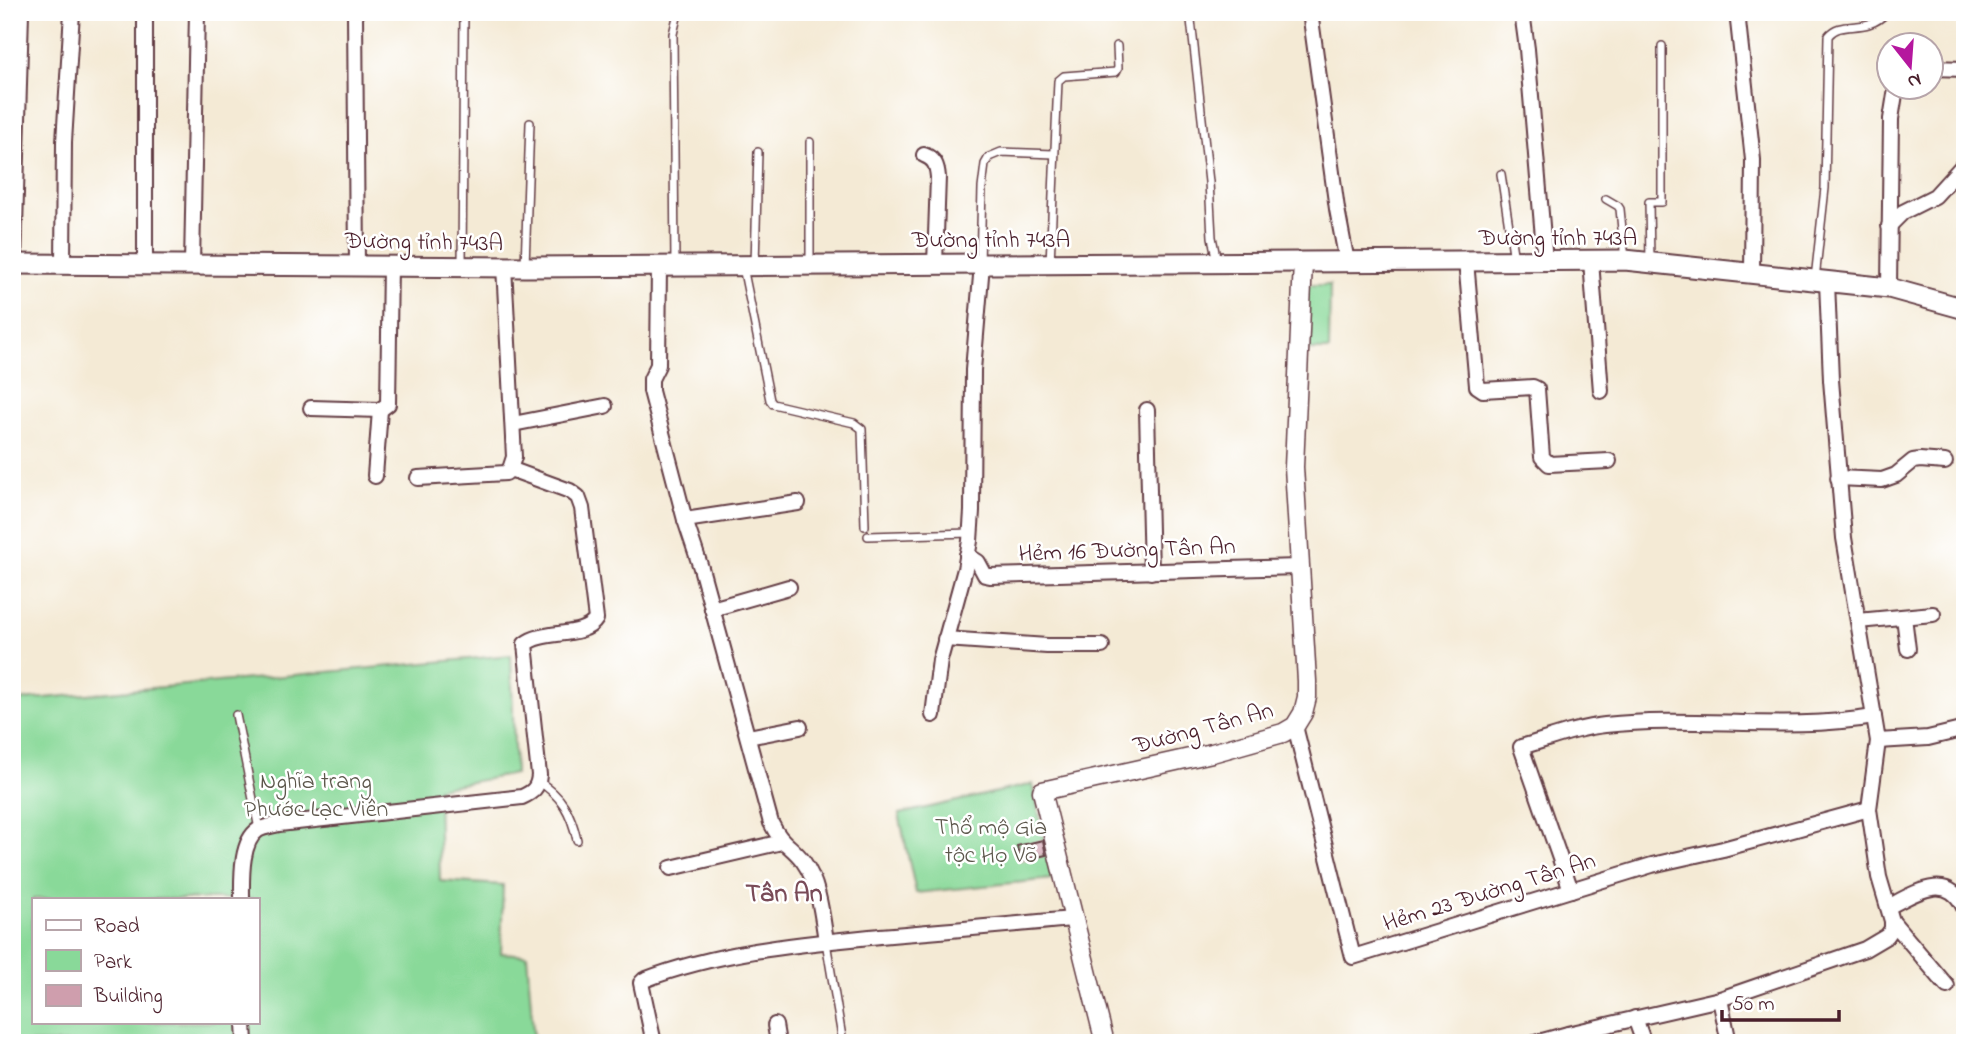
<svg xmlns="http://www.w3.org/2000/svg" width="1977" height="1055" font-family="'Indie Flower',sans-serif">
<rect width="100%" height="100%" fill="#fff"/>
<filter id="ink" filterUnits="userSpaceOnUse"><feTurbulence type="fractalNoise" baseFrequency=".0143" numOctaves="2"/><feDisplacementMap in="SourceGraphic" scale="14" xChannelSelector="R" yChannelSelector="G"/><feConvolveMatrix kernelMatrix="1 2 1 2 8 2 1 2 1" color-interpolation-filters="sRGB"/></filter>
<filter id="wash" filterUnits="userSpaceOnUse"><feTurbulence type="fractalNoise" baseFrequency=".00686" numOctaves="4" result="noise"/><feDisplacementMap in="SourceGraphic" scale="28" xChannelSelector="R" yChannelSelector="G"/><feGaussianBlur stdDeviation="1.57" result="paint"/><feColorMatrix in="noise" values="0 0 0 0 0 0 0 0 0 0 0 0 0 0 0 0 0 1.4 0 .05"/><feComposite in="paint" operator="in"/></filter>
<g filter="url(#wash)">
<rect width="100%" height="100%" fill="#f4ead5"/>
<g fill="#89d999" stroke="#6a7c62" stroke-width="2" fill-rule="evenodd">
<polygon points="1307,285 1330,285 1329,350 1307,350"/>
<path d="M511,655l4,119 -77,14 2,93 63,4 -2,68 26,2 7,88h-522v-342zM33,899h224v123h-224z"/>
<polygon points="1033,784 1052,879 916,893 899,814"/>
</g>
<g id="blocks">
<polygon fill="#cf9ead" points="1043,840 1046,855 1020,861 1017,846"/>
</g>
</g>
<g filter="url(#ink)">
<use href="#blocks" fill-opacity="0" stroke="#643d44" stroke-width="2"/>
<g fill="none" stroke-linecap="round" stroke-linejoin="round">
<g stroke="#643d44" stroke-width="10">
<g id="service">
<polyline points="1191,20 1209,182 1212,237 1217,262"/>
<polyline points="1501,174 1514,260"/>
<polyline points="1606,199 1618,206 1620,209 1625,260"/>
<polyline points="1650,261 1649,202 1662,202 1662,46"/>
<polyline points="1050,263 1058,81 1064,76 1116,72 1118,68 1117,46"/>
<polyline points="810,264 810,142"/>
<polyline points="980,264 982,188 985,164 989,157 1001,152 1054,154"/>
<polyline points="462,265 464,13"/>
<polyline points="675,265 673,34 677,17 681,12"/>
<polyline points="755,265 758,152"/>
<polyline points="525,266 530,123"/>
<polyline points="743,267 770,400 773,404 854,423 862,429 865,526"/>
<path d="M1815,279l10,-91 3,-152c14,-18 37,0 59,-24"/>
<polyline points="868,536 970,533"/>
<polyline points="236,715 259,829"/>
<path d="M538,781c24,15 33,32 39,59"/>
<polyline points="826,942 843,1043"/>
</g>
</g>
<g stroke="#643d44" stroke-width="18">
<g id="minor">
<polyline points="355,12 357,265"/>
<polyline points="1310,12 1337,209 1347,262"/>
<polyline points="1522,12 1527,49 1545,261"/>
<polyline points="1737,12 1753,160 1752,275"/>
<polyline points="1932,68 1965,69"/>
<path d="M924,155c11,4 13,11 14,22l-3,87"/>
<polyline points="1889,226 1903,212 1935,196 1965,163"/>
<polyline points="1466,261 1477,386 1483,390 1533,387 1537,389 1542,457 1549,464 1609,461"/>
<polyline points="1591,261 1601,391"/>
<polyline points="14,264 21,12"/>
<polyline points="63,264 64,142 72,12"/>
<polyline points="145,264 145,12"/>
<polyline points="192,264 197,12"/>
<path d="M659,266l-1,99 -7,14v12l34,129 16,48 70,255c10,21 21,23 32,38 16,22 19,54 23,80"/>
<polyline points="1827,282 1831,380 1844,538 1878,741 1928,738 1965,729"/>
<polyline points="1889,288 1891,119 1896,88"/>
<polyline points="311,408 380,410 388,404 390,265"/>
<polyline points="1147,410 1151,572"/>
<polyline points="513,424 605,406"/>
<polyline points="375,476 380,410"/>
<polyline points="418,478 506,473 510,469 514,457 504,266"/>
<polyline points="1838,478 1882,480 1896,475 1913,461 1920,460 1945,462"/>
<polyline points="685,520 798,503"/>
<polyline points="967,555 978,562 985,575 990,576 1299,567"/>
<polyline points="712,609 789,587"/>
<polyline points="1904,617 1908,649"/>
<polyline points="1858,621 1933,614"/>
<polyline points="945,639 1047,646 1102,646"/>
<polyline points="933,715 940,660 965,569 970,541 972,511 973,370 982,264"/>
<polyline points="1295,726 1353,957 1652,865 1723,849 1869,809"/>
<polyline points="748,737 800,727"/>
<polyline points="671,868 782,842"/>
<path d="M1571,890l-50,-143c28,-8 55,-19 84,-22 90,-10 178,7 269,-8"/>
<path d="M242,899c0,-19 -2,-57 16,-69 5,-3 14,-4 21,-6l243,-27c11,-5 16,-9 17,-22l-14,-131c18,-15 59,-5 71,-25l-14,-111 -4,-11 -8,-6 -60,-22"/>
<path d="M1888,907c27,-14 61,-37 77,3"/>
<polyline points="1892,921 1947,986"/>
<polyline points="1720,999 1729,1043"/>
<polyline points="1635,1018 1644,1043"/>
<polyline points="244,1022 245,1043"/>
<polyline points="775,1025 778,1043"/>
<path d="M654,1043l-13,-60 3,-3c76,-29 156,-36 236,-44 64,-5 128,-11 192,-17"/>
<polyline points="1535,1043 1568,1034"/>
<polyline points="1570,1043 1568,1034 1720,999 1865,949 1887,936 1892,929 1892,921 1879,877 1869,809 1878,741"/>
</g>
</g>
<g stroke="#643d44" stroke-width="21">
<polyline id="tertiary" points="1105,1043 1042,791 1212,753 1283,733 1295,726 1303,713 1307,697 1307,681 1294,467 1303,262"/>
</g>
<g stroke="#643d44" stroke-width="23">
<polyline id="secondary" points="12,264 525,267 1625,260 1889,288 1965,309"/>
</g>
<use href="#service" stroke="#fff" stroke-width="7"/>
<use href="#minor" stroke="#fff" stroke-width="14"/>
<use href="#tertiary" stroke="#fff" stroke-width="18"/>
<use href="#secondary" stroke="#fff" stroke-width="19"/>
</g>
</g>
<g text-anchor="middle" stroke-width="5" stroke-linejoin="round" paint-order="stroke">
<g font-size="24" fill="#4a1f2b" stroke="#fff">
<text x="1558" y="245">Đường tỉnh 743A</text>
<text x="991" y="247">Đường tỉnh 743A</text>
<text transform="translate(424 241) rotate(1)" y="8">Đường tỉnh 743A</text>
<text transform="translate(1127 549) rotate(-2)" y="8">Hẻm 16 Đường Tân An</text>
<text transform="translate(1203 727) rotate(-15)" y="8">Đường Tân An</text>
<text transform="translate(1489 891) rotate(-17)" y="8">Hẻm 23 Đường Tân An</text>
</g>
<g font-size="24" fill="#5d574c" stroke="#fff">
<text x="316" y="788">Nghĩa trang<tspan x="316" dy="28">Phước Lạc Viên</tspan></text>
<text x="991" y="834">Thổ mộ Gia<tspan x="991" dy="28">tộc Họ Võ</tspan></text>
</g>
<g font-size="26" font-weight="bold" fill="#794b58" stroke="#fff">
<text x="784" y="901">Tân An</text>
</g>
</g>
<rect width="1977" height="1055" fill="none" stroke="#fff" stroke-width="42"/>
<rect x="32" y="898" width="228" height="126" fill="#ffffff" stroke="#b7a5aa" stroke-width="2"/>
<rect x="46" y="920" width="35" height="10" fill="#ffffff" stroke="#b7a5aa" stroke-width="2"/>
<text x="94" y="932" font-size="21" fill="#4a1f2b">Road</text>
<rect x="46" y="950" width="35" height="21" fill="#89d999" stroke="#b7a5aa" stroke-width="2"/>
<text x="94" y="968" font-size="21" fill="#4a1f2b">Park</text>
<rect x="46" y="985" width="35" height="21" fill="#cf9ead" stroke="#b7a5aa" stroke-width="2"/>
<text x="94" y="1002" font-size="21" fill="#4a1f2b">Building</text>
<g transform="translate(1910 66) rotate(163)"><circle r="33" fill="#ffffff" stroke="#b7a5aa" stroke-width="2"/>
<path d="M0-5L12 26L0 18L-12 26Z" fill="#b5179e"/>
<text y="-10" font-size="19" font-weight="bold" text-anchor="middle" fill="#4a1f2b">N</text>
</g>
<path d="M1722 1010v10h117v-10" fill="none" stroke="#4a1f2b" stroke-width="3.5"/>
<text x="1732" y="1010" font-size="21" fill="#4a1f2b" stroke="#ffffff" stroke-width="5" paint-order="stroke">50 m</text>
</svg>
